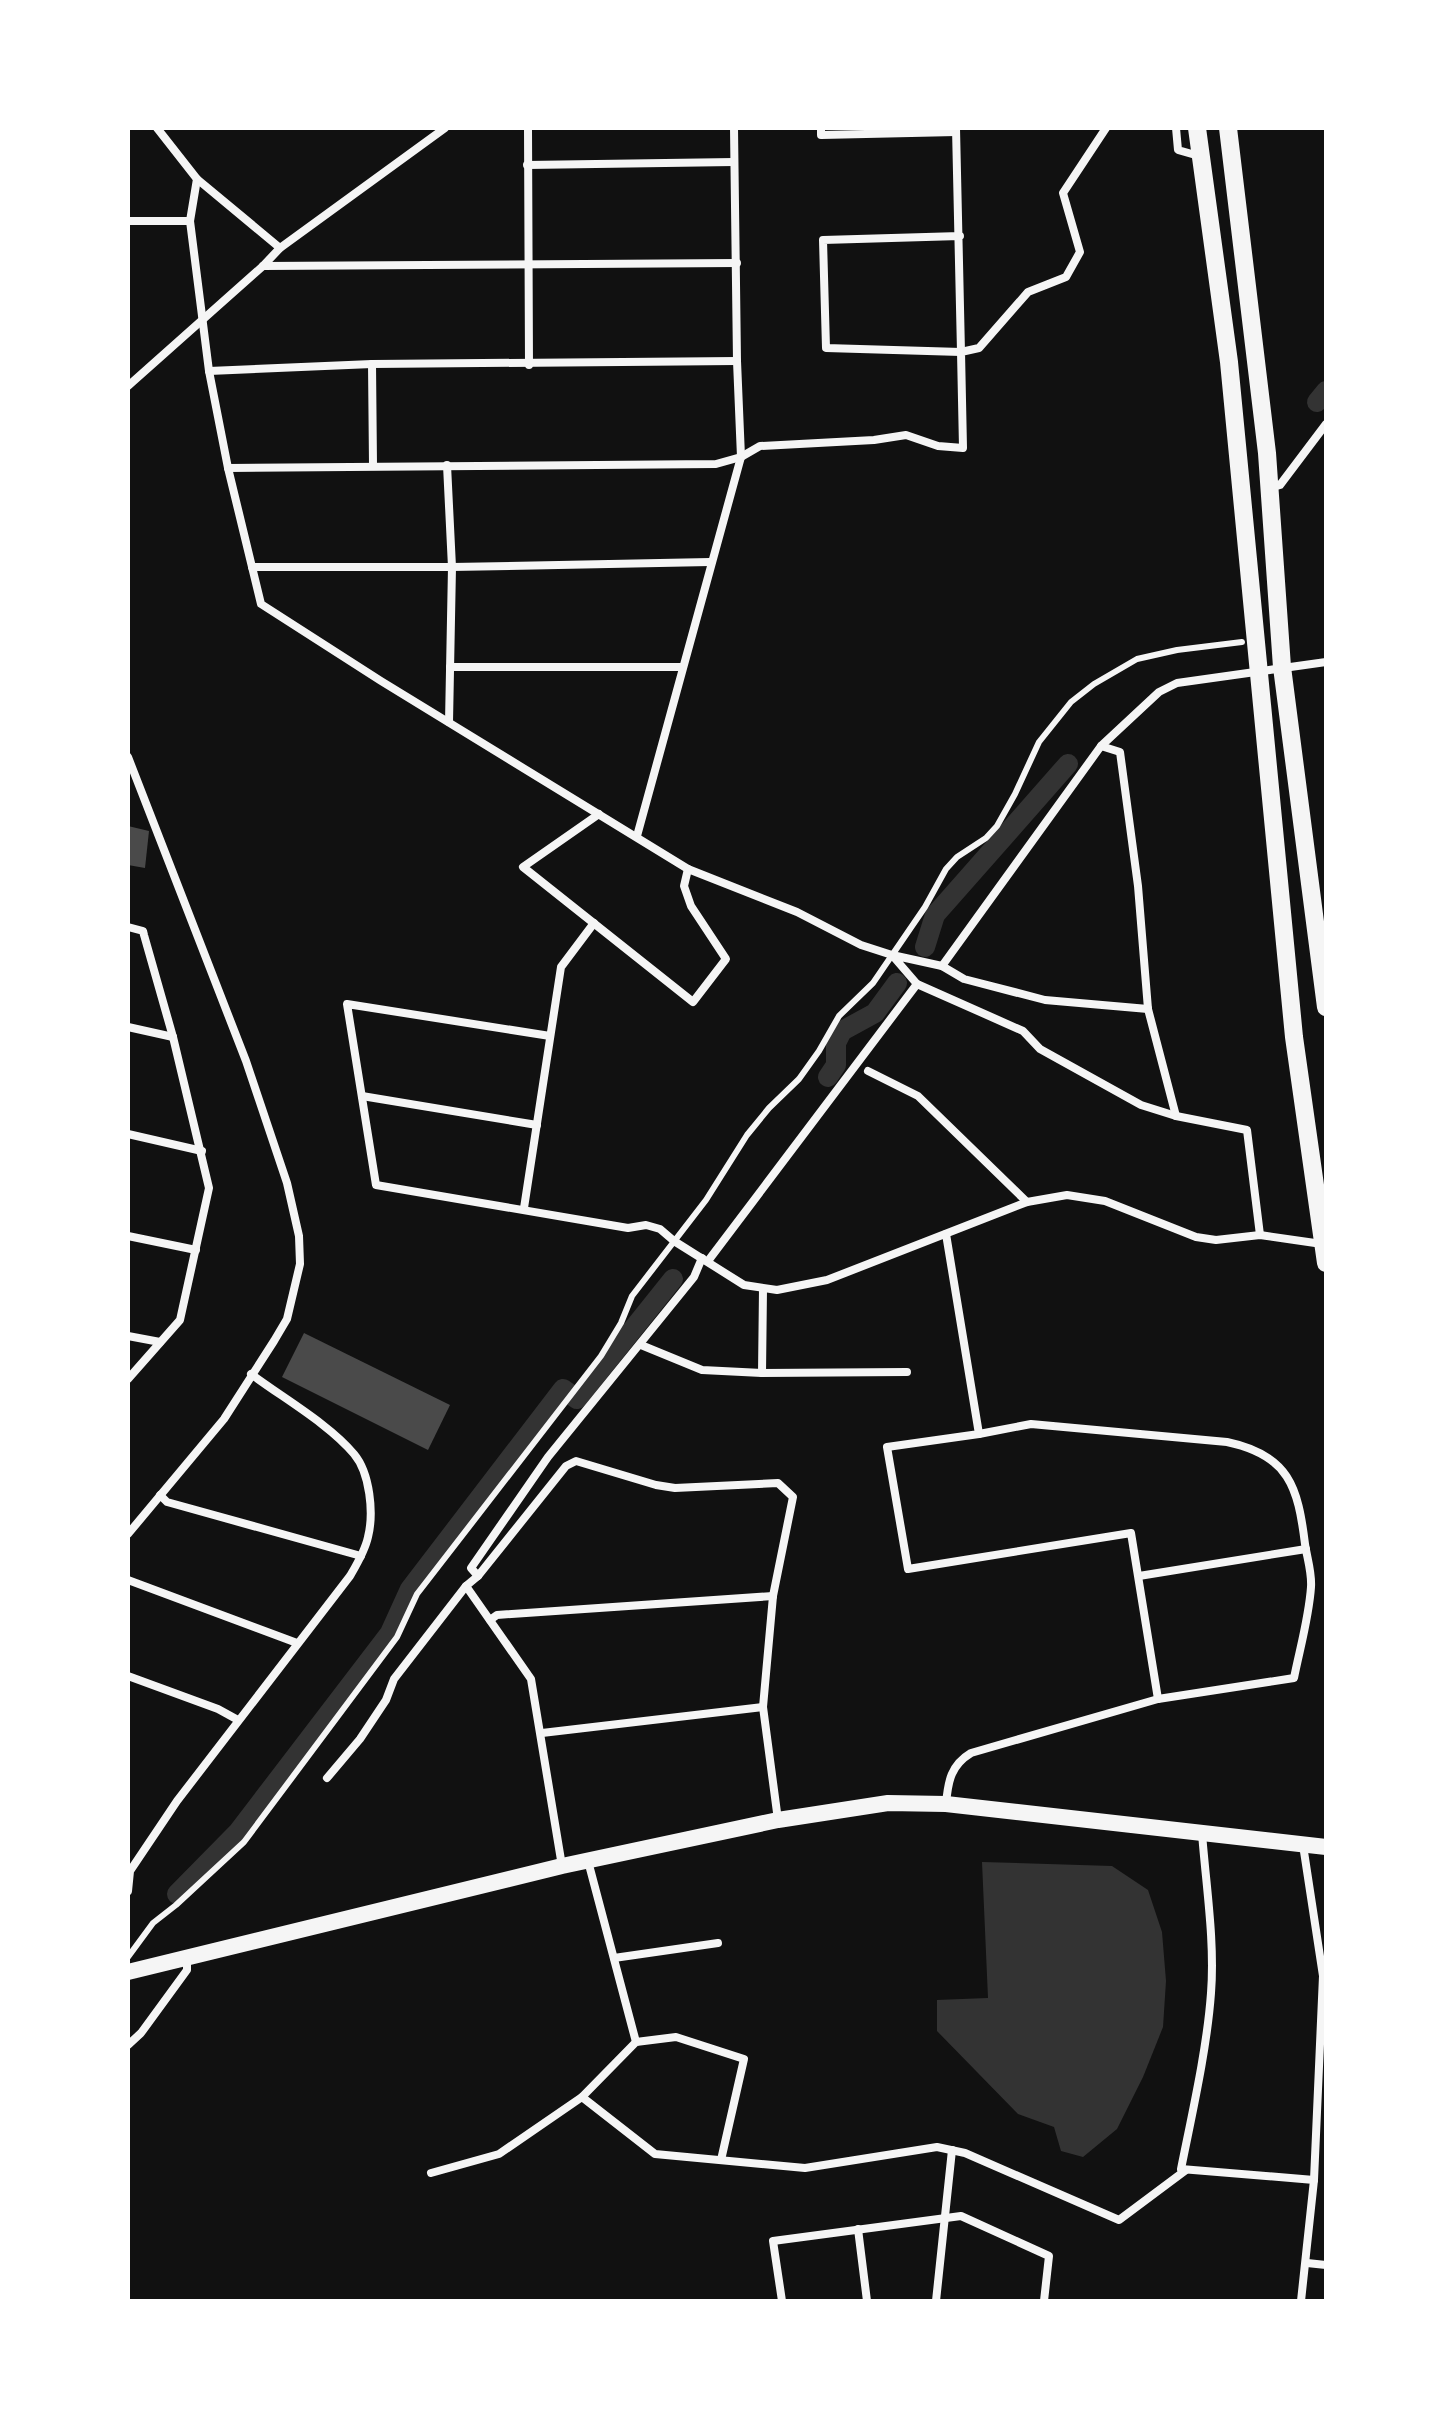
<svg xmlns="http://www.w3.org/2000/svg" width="1454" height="2429" font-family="'Nunito Sans',sans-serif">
<rect width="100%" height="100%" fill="#111"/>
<polygon fill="#333" points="982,1862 1112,1866 1148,1890 1162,1932 1166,1981 1163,2027 1143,2077 1117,2129 1083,2157 1061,2151 1054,2127 1018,2114 937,2031 937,2000 988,1998"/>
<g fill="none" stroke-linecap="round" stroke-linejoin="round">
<g stroke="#333" stroke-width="20">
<polyline points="1317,402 1326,391"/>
<polyline points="925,947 935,915 1068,764"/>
<polyline points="828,1077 836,1065 836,1043 842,1031 875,1013 897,983"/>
<polyline points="177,1894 238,1832 390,1633 410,1589 563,1389 577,1399 673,1279"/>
</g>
</g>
<g fill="#4a4a4a">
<polygon points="128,826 149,831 145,868 128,865"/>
<polygon points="304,1333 450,1405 428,1450 282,1377"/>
</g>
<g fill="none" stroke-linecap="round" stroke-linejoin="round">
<polyline stroke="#f5f5f5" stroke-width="6" points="128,1957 153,1923 176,1905 244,1842 397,1637 417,1594 601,1356 621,1323 632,1296 706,1200 747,1135 769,1108 799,1079 819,1051 839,1016 873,983 925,907 946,869 957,857 986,838 997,826 1015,794 1039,742 1071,702 1094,684 1137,659 1177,650 1242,642"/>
<g stroke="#f5f5f5" stroke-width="8">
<polyline points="157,128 197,179 190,221 209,371 228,468 261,604 381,681 688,869 797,912 861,945 892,955"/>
<polyline points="528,128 529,365"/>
<polyline points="821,128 821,135 956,132"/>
<polyline points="956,128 961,352 826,348 823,240 960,236"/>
<polyline points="1176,128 1178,150 1199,156"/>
<polyline points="527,165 734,162"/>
<polyline points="197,179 280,248"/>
<polyline points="128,221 190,221"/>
<polyline points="263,266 737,263"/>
<polyline points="372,364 373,465"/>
<polyline points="209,371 372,364 737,361"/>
<polyline points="128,386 263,266 280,248 445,128"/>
<polyline points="447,465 452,567 449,722"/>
<polyline points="228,468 716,464 741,457 760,446 874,440 906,435 938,446 963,448 961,352 979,348 1028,292 1066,277 1080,252 1063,193 1106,128"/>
<polyline points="1270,488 1280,485 1326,424"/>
<polyline points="252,567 452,567 710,562"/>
<polyline points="450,667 682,667"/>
<polyline points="1101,746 1120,752 1138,886 1148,1009 1176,1116"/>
<polyline points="128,757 246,1061 287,1183 299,1236 300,1264 287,1319 274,1341 224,1419 128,1534"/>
<polyline points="599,814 523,867 693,1002 726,959 691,906 684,886 688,869"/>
<polyline points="637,836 741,457 737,361 734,128"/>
<polyline points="128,927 143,931 144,935 173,1037 209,1188 180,1320 128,1379"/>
<polyline points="942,966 1101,746 1159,692 1177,683 1326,662"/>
<polyline points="1148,1009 1045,1000 964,979 942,966 892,955 917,984 1023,1031 1040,1049 1141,1105 1176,1116 1247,1130 1260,1235"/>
<polyline points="128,1027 173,1037"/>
<polyline points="550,1036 347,1004 376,1185 628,1228 646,1225 660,1229 674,1241 744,1285 777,1290 827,1280 1027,1202 1067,1195 1105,1201 1196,1237 1216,1240 1260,1235 1322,1244"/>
<polyline points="868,1071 918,1096 1027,1202"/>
<polyline points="362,1096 537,1125"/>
<polyline points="128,1134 202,1151"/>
<polyline points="524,1208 561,967 594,923"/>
<polyline points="128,1236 196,1250"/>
<polyline points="708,1261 917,984"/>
<polyline points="763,1289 762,1373 907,1372"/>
<polyline points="128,1336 160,1342"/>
<polyline points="641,1345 702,1370 762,1373"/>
<path d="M979,1434l52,-10 196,18c62,13 71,45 78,102 2,14 7,28 6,43 -2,30 -11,61 -17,91l-136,21"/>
<polyline points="160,1495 167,1502 361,1556"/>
<polyline points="478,1576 566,1466 576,1461 656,1485 675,1488 778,1483 793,1497 773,1596 763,1707 778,1820"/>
<polyline points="1139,1576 1306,1549"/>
<polyline points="128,1580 297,1643"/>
<polyline points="466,1586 531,1679 562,1866"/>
<polyline points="490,1620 497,1615 773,1596"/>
<polyline points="128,1676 218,1709 238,1720"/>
<polyline points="542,1733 763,1707"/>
<polyline points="327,1778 360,1739 386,1700 394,1679 466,1586 478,1576 471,1568 548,1457 694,1277 702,1258"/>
<path d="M946,1804c2,-23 5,-39 25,-51l187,-54 -27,-166 -223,36 -21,-122 92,-13 -33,-200"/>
<path d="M1202,1833c4,53 13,108 9,160 -4,56 -19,121 -30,176l133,11 -13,121"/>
<polyline points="1303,1845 1323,1976 1314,2180"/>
<polyline points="588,1861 636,2042"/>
<path d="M128,1891l2,-20 47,-70 173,-225c7,-12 15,-25 18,-39 6,-24 2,-64 -14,-83 -25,-30 -71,-56 -103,-80"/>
<polyline points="614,1958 718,1943"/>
<polyline points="128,2045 141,2033 187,1970 187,1957"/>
<polyline points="582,2097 636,2042 676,2037 744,2059 721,2160"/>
<polyline points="431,2173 499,2154 582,2097 655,2154 805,2168 937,2147 965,2153 1119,2220 1186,2170"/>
<polyline points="858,2229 867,2301"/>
<polyline points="1307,2263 1326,2265"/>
<polyline points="782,2301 773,2241 961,2216 1049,2256 1044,2301"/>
<polyline points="936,2301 952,2150"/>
</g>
<polyline stroke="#f5f5f5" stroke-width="16" points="128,1972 562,1866 778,1820 888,1803 946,1804 1326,1847"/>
<g stroke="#f5f5f5" stroke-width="18">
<polyline points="1197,128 1229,362 1294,1037 1326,1263"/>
<polyline points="1228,128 1267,453 1282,667 1326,1007"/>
</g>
</g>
<rect width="1454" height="2429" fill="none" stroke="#ffffff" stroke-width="260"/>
</svg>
